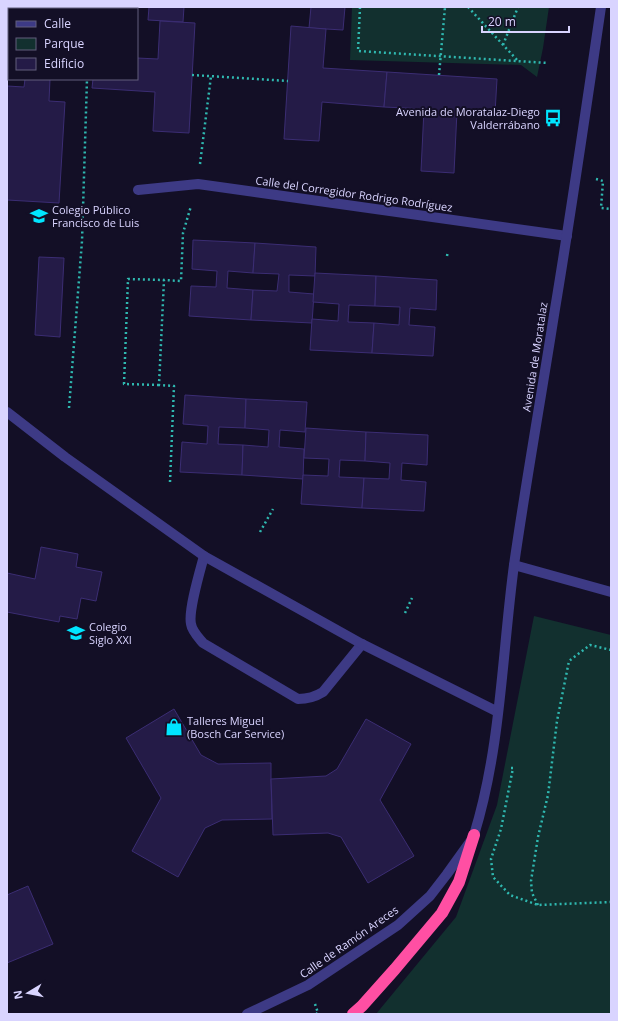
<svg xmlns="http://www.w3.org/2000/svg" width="618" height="1021" font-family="'Open Sans',sans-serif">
<rect width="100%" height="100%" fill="#130f26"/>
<g fill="#12302f">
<polygon points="352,7 549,7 543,48 537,77 521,65 350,60"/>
<polygon points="534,616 611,635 611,1014 376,1014 456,917 497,805"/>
</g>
<g fill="#241b47" stroke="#3b2d73">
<polygon points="149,7 184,7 183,22 148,20"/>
<polygon points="311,7 345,7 343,30 309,28"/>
<polygon points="160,21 195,23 189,133 153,131 155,92 92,88 93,79 137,79 137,58 158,59"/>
<polygon points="291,26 326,29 323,68 387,72 384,107 322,102 319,141 284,139"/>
<polygon points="387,72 497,79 495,113 457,111 454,173 421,171 424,109 384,107"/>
<polygon points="25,79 50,79 49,101 65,102 59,203 7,200 7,86 24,87"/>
<polygon points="193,240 255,243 253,273 228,271 227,288 253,290 251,320 189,316 191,286 216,287 217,271 192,269"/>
<polygon points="255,243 316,247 315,276 289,275 289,292 314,294 312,323 251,320 253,290 277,291 279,274 253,273"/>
<polygon points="39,257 64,258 60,337 35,335"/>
<polygon points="315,273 376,276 375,306 349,305 348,322 374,323 372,353 310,350 312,319 338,321 339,304 313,302"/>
<polygon points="376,276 437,280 436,310 410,308 409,325 435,327 433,356 372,353 374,323 399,325 400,307 375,306"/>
<polygon points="185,395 246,399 245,428 219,427 218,444 243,445 242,475 180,472 182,442 207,444 208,426 183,424"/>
<polygon points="246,399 307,402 305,432 280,430 279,447 304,449 303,479 242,475 243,445 268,447 269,430 245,428"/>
<polygon points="306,428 366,432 365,461 340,460 339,477 364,478 362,508 301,504 303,475 328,476 329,459 304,458"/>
<polygon points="366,432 428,435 427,465 402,463 401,480 426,482 424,511 362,508 364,478 389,479 390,463 365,461"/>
<polygon points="41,547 78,554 76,567 102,572 96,601 81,598 77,619 60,616 59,622 7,612 7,573 35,579"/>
<polygon points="174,709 201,755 218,764 271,763 271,779 272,819 222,820 205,828 178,877 132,851 161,798 126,738"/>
<polygon points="366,719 411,744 380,800 414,856 368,883 341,837 328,833 273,835 271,779 326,776 337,769"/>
<polygon points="28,886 53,944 7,963 7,895"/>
</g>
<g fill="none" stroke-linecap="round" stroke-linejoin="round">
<g stroke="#2fb8b0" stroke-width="2.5" stroke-dasharray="2 3" stroke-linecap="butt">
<polyline points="360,7 358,51 548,63"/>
<polyline points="468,7 518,61"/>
<polyline points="89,9 90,7"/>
<polyline points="503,45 518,7"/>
<polyline points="192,75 288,81"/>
<polyline points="439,75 445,7"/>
<polyline points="200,164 211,76"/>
<polyline points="596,179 603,181 601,208 611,209"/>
<polyline points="447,256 448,251"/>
<polyline points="159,385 124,384 128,279 164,280"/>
<polyline points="69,408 82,241 87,79"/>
<polyline points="170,482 174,386 159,385 164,280 181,281 183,233 191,206"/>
<polyline points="260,532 273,509"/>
<polyline points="405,613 412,598"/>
<polyline points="511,768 513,768 501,829 491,859 493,877 510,895 538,905 611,902"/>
<polyline points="538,905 532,893 531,881 538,837 548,795 557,721 569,661 590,645 611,650"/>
<polyline points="315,1004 318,1013 316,1014"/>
</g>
<path stroke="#3d3a85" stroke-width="10" d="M204,556c-4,15 -16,55 -13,68 1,7 7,13 12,19l95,56c10,0 17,-2 25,-7l39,-48"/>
<g stroke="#3d3a85" stroke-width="10">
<polyline points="138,190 198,184 567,236"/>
<polyline points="514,565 611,592"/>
<polyline points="247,1014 308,985 398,925 430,896 447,874 470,842"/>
</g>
<g stroke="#3d3a85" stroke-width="10">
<polyline points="7,412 65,457 204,556 362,644 498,712"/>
<path d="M474,835c27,-87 28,-181 40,-270 12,-84 27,-167 40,-250 17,-102 32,-205 47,-308"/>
</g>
<polyline stroke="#ff4fa3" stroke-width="12" points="353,1014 362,1006 395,969 442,913 459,882 474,835"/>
</g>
<defs>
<g id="bus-bare" transform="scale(1.38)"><path d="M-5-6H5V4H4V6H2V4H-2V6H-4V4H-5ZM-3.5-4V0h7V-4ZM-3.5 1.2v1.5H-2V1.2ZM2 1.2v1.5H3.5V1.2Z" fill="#00e5ff" stroke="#130f26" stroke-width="2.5" paint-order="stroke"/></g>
<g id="school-bare" transform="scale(1.38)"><path d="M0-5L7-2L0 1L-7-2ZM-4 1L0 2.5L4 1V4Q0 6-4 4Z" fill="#00e5ff" stroke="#130f26" stroke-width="2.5" paint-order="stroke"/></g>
<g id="shop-bare" transform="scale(1.38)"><path d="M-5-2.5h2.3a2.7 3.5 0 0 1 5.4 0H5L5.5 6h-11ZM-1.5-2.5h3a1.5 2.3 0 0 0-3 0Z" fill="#00e5ff" stroke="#130f26" stroke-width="2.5" paint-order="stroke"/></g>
</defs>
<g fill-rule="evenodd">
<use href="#bus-bare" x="553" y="118"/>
<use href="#school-bare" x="39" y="216"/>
<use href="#school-bare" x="76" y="633"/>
<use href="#shop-bare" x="174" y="727"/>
</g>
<g text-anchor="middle" stroke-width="4" stroke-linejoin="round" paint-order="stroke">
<g font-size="11" fill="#d9d4ff" stroke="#130f26" text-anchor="start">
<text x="540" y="116" text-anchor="end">Avenida de Moratalaz-Diego<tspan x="540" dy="13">Valderrábano</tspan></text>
<text x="52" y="214">Colegio Público<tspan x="52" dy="13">Francisco de Luis</tspan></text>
<text x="89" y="631">Colegio<tspan x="89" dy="13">Siglo XXI</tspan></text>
<text x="187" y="725">Talleres Miguel<tspan x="187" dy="13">(Bosch Car Service)</tspan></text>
</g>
<g font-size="11" fill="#d9d4ff" stroke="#130f26">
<text transform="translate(354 194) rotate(8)" y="4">Calle del Corregidor Rodrigo Rodríguez</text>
<text transform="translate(535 357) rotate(-81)" y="4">Avenida de Moratalaz</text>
<text transform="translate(349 942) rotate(-35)" y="4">Calle de Ramón Areces</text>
</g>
</g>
<rect width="618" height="1021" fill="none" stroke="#d9d4ff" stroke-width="16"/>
<rect x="8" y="8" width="130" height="72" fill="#130f26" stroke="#625e7d"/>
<rect x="16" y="21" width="20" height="6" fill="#3d3a85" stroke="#625e7d"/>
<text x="44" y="28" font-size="12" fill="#d9d4ff">Calle</text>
<rect x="16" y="38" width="20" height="12" fill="#12302f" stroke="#625e7d"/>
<text x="44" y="48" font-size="12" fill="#d9d4ff">Parque</text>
<rect x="16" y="58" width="20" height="12" fill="#241b47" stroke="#625e7d"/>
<text x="44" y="68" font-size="12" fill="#d9d4ff">Edificio</text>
<g transform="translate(28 993) rotate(260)" stroke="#130f26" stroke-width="3" paint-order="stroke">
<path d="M0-3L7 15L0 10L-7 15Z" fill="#d9d4ff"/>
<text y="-6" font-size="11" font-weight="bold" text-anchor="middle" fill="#d9d4ff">N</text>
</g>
<path d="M482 26v6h87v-6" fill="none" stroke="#d9d4ff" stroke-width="2"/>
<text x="488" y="26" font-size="12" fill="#d9d4ff" stroke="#130f26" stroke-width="3" paint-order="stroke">20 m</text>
</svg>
